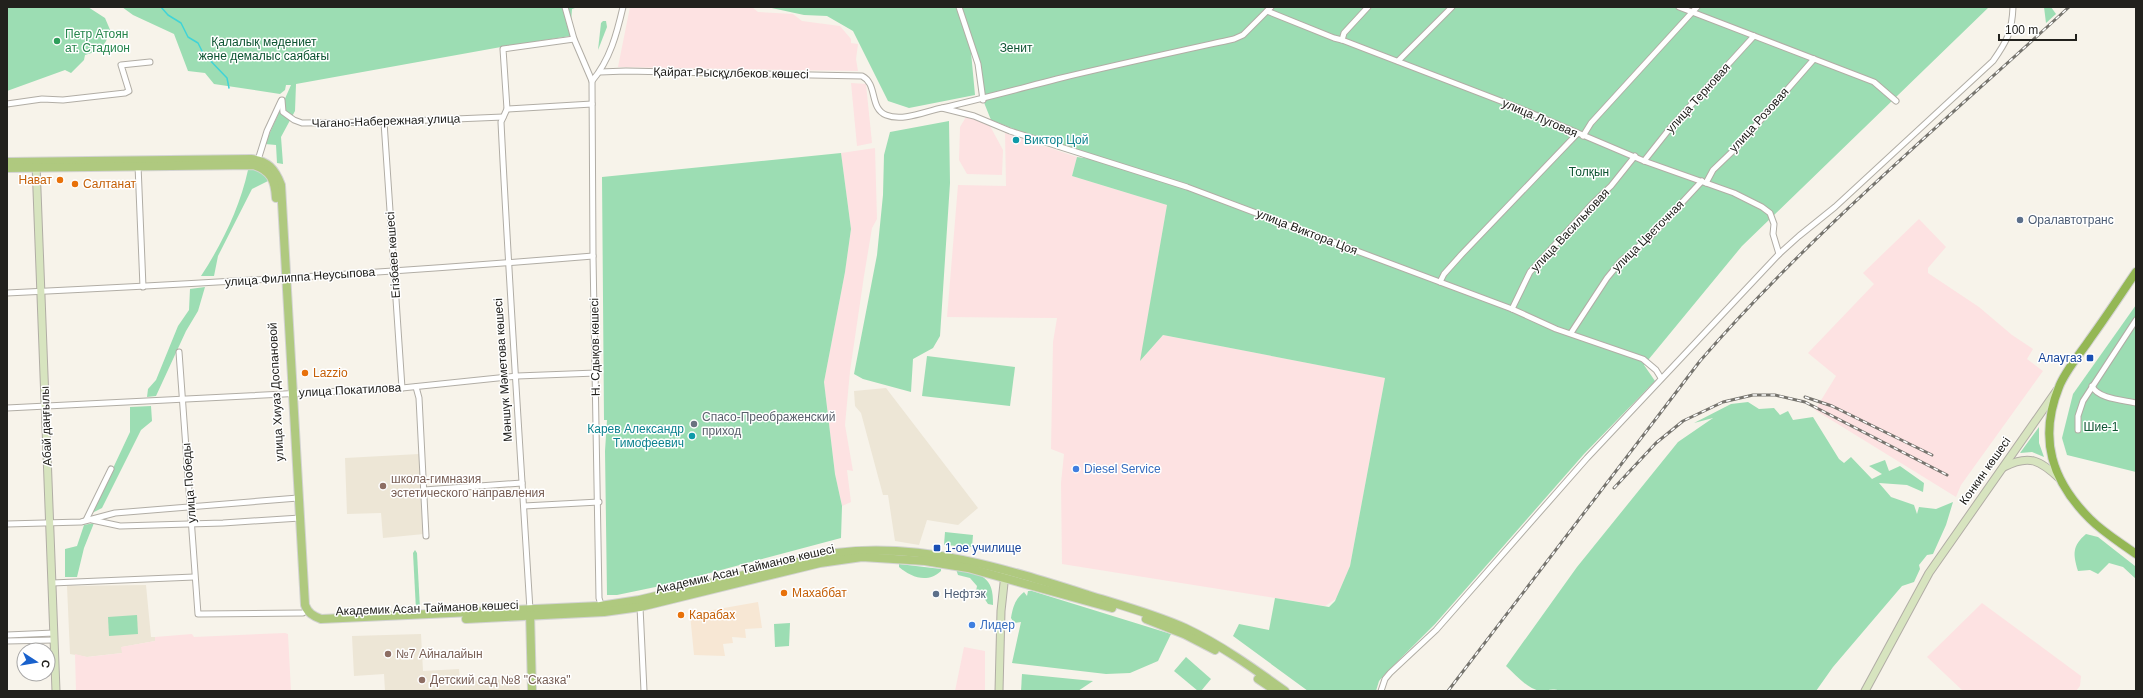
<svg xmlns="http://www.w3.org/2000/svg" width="2143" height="698" font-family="Helvetica,sans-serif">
<rect width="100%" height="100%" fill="#f7f3ea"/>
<g fill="#ede6d6">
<polygon points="886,388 978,508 958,525 927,520 919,545 895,541 888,495 883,495 861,413 855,406 854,391"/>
<polygon points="419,454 424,534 383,538 381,513 347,514 345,458"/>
<polygon points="146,585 151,637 155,637 155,641 122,647 122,653 87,657 70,654 67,586"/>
<polygon points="421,634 423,671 459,669 460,681 519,679 520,691 385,691 384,674 354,676 352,636"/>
</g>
<g fill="#fde2e2">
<polygon points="630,7 752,7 758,12 793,14 802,21 840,26 851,39 851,43 858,44 856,59 858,71 618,67"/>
<polygon points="851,83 866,84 872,143 857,146"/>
<polygon points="966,117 971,117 990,126 1003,150 1002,175 967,174 959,160 960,127"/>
<polygon points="1005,133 1077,157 1072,176 1167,205 1141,360 1163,335 1385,378 1350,566 1336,599 1325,606 1062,564 1061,483 1064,454 1051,449 1053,342 1057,318 947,317 958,185 1006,186"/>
<polygon points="875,148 877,219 872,228 864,276 850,371 845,425 853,471 847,470 851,502 842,506 835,474 824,382 845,272 851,229 841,153"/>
<polygon points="1919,219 1946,247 1928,268 1928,273 1979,307 2012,335 2033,349 2027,359 2043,371 1961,485 1956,497 1815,410 1836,376 1808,353 1874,284 1863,273"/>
<polygon points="1982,603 2081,676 2080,686 2076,691 1963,691 1927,657"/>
<polygon points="285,633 288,634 291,691 76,691 75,654 87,657 122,653 121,647 155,641 155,637 192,634 194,637"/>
<polygon points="964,647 985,651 985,691 955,691"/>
</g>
<polygon fill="#f7e7d4" points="758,602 762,628 745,629 746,638 732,637 733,643 723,644 725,656 694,655 690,614"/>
<g fill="#9cddb3">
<polygon points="7,7 88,7 105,18 111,32 101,50 85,55 84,60 71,73 65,70 7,91"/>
<polygon points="122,7 578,7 572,9 570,36 501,47 296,84 295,111 281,137 283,164 277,163 276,145 265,144 291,85 286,85 285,90 280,94 214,84 205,73 188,71 174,34 133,15"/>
<polygon points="767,7 956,7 966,32 971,52 975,95 909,108 888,101 853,31 827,16 804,15"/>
<polygon points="959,7 1989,7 1742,246 1644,365 1655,381 1584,454 1435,624 1386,673 1379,681 1376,691 1308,691 1233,636 1239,624 1269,630 1275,598 1329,607 1335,601 1350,566 1385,378 1163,335 1140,361 1167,205 1072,176 1077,157 1091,159 991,120 983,100 978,64"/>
<polygon points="2044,7 2051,7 2056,14 2046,23"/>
<polygon points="603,21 606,21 607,27 598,50 601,23"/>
<polygon points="949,121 950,183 940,336 933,348 913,359 911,392 863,379 854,374 877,255 883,195 884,155 890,132"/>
<polygon points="841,153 851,229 845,272 824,382 835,474 842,506 841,538 665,585 617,595 607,595 605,451 607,420 604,420 602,177"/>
<path d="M253,169l11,5 6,6 -18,9 -34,67 -4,20h-13c21,-32 39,-69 47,-106z"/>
<polygon points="205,287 198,311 186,331 156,396 147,397 148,389 156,380 178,326 189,310 190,289"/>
<polygon points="2136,305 2136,472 2067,455 2062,438 2073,394"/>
<polygon points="927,356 1015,367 1010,406 922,396"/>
<path d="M1748,402l11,7 15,-1 6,7 8,-4 5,9 20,-3 26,42 5,4 7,-6 21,22 10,-5 -13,-8 16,-6 4,11 11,-5 24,17 -1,9 -16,-7 -28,-2 12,14 23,8 3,9 2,-7 17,2 17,-7 -7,23 -13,29 -6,1 -8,10 1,4 -6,13 -12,4 -69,81 -17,24h-255c-12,-4 -13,1 -21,0 -13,-2 -25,-17 -34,-25l71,-99 101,-125 35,-24 -19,5 37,-19z"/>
<polygon points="151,406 152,421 141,430 102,508 92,513 130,432 130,407"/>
<polygon points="2039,427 2039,443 2044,457 2032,452 2020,453"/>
<polygon points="94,523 84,548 77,577 65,577 65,549 77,546 84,525"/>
<polygon points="945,532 973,535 972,547 944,545"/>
<path d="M2086,534l12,3 37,29 1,13 -13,-12 -14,-4 -11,11 -8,-4 -12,1c-5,-17 -6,-25 8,-37z"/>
<polygon points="415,550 417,553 420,609 418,612 416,610 413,553"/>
<path d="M899,564l42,5v2c-14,13 -30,6 -42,-4z"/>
<path d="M956,569c25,5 38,7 37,36l-5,-1 -4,-6 -9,-2 2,-10 -7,-8 -12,-3z"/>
<path d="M1028,591h4l139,43 -13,27 -28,12 -24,1 -94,-11 9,-41 -7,1 -3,-5c2,-11 4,-19 13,-26l3,4z"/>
<polygon points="137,615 138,634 109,636 108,617"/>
<polygon points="790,623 789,646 775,647 774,624"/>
<polygon points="1186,657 1211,679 1201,691 1198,691 1174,671"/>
<polygon points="1022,674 1093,681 1078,691 1021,691"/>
</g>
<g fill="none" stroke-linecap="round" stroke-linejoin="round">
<polyline stroke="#40d4d7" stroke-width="1.5" points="161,7 168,15 181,23 188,37 198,43 203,53 227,78 229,88"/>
<g stroke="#b1ada5" stroke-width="7">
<g id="minor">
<polyline points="565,7 574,39 592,81 593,256 599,598 602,608"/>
<polyline points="959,7 978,64 983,100"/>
<polyline points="1679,7 1874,82 1896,101"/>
<polyline points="1267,11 1334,38 1342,40 1519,108 1644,161 1734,193 1762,207 1770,213 1774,224 1773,234 1779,254"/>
<polyline points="1342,40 1344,33 1368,7"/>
<polyline points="1398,61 1452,7"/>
<path d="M600,72l26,-1 236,5c16,8 7,32 24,39 17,7 40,-4 56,-7 39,-9 76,-19 115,-29 58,-14 118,-27 177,-40l9,-4 28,-28"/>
<path d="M592,81c18,-21 25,-48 31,-74"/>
<polyline points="282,100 283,112 294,120 302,123 384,122 503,117"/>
<polyline points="7,104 42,99 63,100 125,93 129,91 121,65 150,62"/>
<polyline points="942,108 974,116 1010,131 1187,187 1373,257 1512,309 1556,329 1643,359 1656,370 1661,378"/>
<polyline points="507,109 592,104"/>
<polyline points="384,122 402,388"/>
<polyline points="1583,136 1591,123 1697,7"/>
<polyline points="258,160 267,131 281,101"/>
<polyline points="1644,161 1671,127 1754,36"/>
<polyline points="138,165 143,287"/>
<polyline points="1706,183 1713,170 1737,147 1814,59"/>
<polyline points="1440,282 1444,274 1461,255 1577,134"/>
<path d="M7,293c196,-9 391,-21 586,-37"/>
<polyline points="1512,309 1530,272 1593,203 1611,186 1635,156"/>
<polyline points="1571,333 1607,278 1621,261 1650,237 1702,181"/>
<polyline points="179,352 198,614 303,613"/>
<path d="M2092,386c6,13 31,14 44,17"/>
<polyline points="416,387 419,398 426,536"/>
<polyline points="7,408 402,388 517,376 596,373"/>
<polyline points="2078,430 2078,416 2083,401 2136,320"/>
<polyline points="424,490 522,483"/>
<polyline points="524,506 599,502"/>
<polyline points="86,520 111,469"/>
<polyline points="92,520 120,526 223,523 300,518"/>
<polyline points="7,524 81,522 115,513 298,498"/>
<polyline points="52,583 194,577"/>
<polyline points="640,607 644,691"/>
<path d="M530,610c-10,-163 -21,-325 -29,-488l6,-13 -4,-60 71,-10"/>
<polyline points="7,635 54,633"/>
<polyline points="7,641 54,640"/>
<path d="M1381,691l4,-12 5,-6 46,-43 151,-172 192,-204 20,-18 36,-29 158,-146c14,-20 19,-29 20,-54"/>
</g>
</g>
<g stroke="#b1ada5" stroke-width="9">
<g id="secondary">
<polyline points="36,164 56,691"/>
<path d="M2004,467c25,-13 36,-7 56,12"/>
<polyline points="999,691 1001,611 1005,574"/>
<polyline points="1865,691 1929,573 2057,390"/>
</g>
</g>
<g stroke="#d3d3d2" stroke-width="10">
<g id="primary">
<path d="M7,162l244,-3c17,2 24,10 30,26l24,420c3,8 8,11 16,14l279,-13 39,-6 197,-47c86,-11 170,16 252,42 32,10 66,19 97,33 36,17 68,40 100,63"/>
<path d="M7,168l246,-3c18,5 22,16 23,33"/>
<polyline points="530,612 532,691"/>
<polyline points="466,619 604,612 640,607 820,563 862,557 925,561 968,568 1112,608"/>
<polyline points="1146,619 1184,634 1215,650"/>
<polyline points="1258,679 1276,691"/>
</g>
</g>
<g stroke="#d3d3d2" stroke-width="10">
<path id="trunk" d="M2136,272c-15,22 -30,45 -46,67 -10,15 -25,32 -31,48 -21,52 -7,94 31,132 14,14 31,24 46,35"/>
</g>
<use href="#minor" stroke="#fff" stroke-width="5"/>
<use href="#secondary" stroke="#d7e4bf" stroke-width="7"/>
<use href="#primary" stroke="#afc97f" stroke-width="8"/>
<use href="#trunk" stroke="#94b754" stroke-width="8"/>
<g stroke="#76746e" stroke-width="3">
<g id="rail">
<polyline points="1805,397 1832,406 1932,455"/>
<polyline points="1614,488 1656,443 1683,421 1723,402 1753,395 1775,395 1805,402 1947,475"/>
<path d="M1448,691l252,-330c111,-128 244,-239 369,-354"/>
</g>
</g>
<use href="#rail" stroke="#fff" stroke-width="1.5" stroke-dasharray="4.5" stroke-linecap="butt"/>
</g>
<circle fill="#2e9e5b" stroke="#fff" stroke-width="1.5" cx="57" cy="41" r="4"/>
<g fill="#0f9aa8" stroke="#fff" stroke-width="1.5">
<circle cx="1016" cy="140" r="4"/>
<circle cx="692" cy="436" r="4"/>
</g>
<g fill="#e8710a" stroke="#fff" stroke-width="1.5">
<circle cx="60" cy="180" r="4"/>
<circle cx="75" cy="184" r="4"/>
<circle cx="305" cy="373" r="4"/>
<circle cx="784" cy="593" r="4"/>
<circle cx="681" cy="615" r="4"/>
</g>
<g fill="#5c6f8a" stroke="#fff" stroke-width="1.5">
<circle cx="2020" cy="220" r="4"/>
<circle cx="936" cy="594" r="4"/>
</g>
<g fill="#1a4fb4" stroke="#fff" stroke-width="1.5">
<rect x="2086" y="354" width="8" height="8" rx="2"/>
<rect x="933" y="544" width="8" height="8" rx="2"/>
</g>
<circle fill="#6b7280" stroke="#fff" stroke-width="1.5" cx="694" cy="424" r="4"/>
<g fill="#3f7fe0" stroke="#fff" stroke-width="1.5">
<circle cx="1076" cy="469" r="4"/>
<circle cx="972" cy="625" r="4"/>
</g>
<g fill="#8d6e63" stroke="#fff" stroke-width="1.5">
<circle cx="383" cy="486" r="4"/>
<circle cx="388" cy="654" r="4"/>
<circle cx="422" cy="680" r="4"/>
</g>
<g text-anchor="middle" stroke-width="3" stroke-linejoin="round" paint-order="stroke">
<g font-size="12" fill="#27864d" stroke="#fff" text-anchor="start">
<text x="65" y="38">Петр Атоян<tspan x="65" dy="14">ат. Стадион</tspan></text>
</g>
<g font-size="12" fill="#0c5431" stroke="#fff">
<text x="264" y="46">Қалалық мәдениет<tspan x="264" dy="14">және демалыс саябағы</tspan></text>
<text x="1016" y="52">Зенит</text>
<text x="1589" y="176">Толқын</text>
<text x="2101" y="431">Шие-1</text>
</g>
<g font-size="12" fill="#22211d" stroke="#fff">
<text transform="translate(731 73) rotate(1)" y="4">Қайрат Рысқұлбеков көшесі</text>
<text transform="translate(1698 98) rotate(-48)" y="4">улица Терновая</text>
<text transform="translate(1540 118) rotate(23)" y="4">улица Луговая</text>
<text transform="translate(1759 120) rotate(-48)" y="4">улица Розовая</text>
<text transform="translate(386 121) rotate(-2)" y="4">Чагано-Набережная улица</text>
<text transform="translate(1570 230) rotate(-47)" y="4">улица Васильковая</text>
<text transform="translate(1307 232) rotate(21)" y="4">улица Виктора Цоя</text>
<text transform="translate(1648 236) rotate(-45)" y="4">улица Цветочная</text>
<text transform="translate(393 255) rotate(-94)" y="4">Егізбаев көшесі</text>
<text transform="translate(300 277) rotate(-4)" y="4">улица Филиппа Неусыпова</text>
<text transform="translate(595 347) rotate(-91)" y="4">Н. Сдықов көшесі</text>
<text transform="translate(503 370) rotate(-94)" y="4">Мәншүк Мәметова көшесі</text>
<text transform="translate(350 390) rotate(-3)" y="4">улица Покатилова</text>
<text transform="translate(276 392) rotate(-93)" y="4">улица Хиуаз Доспановой</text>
<text transform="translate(46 426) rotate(-92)" y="4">Абай даңғылы</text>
<text transform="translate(1985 471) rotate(-55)" y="4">Конкин көшесі</text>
<text transform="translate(189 483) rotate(-94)" y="4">улица Победы</text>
<text transform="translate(745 569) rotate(-13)" y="4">Академик Асан Тайманов көшесі</text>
<text transform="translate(427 608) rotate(-2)" y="4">Академик Асан Тайманов көшесі</text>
</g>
<g font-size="12" fill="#0d838f" stroke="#fff" text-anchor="start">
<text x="1024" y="144">Виктор Цой</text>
<text x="684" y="433" text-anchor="end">Карев Александр<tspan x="684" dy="14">Тимофеевич</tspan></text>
</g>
<g font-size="12" fill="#c56008" stroke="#fff" text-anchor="start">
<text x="52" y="184" text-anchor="end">Нават</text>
<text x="83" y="188">Салтанат</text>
<text x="313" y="377">Lazzio</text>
<text x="792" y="597">Махаббат</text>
<text x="689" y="619">Карабах</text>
</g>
<g font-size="12" fill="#4e5e75" stroke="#fff" text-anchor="start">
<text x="2028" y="224">Оралавтотранс</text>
<text x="944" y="598">Нефтэк</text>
</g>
<g font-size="12" fill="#164399" stroke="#fff" text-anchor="end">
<text x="2082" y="362">Алаугаз</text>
<text x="945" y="552" text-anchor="start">1-ое училище</text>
</g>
<g font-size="12" fill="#5b616d" stroke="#fff" text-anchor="start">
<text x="702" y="421">Спасо-Преображенский<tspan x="702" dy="14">приход</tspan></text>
</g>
<g font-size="12" fill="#366cbe" stroke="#fff" text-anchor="start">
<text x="1084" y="473">Diesel Service</text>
<text x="980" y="629">Лидер</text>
</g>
<g font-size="12" fill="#785e54" stroke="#fff" text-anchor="start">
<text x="391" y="483">школа-гимназия<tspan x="391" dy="14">эстетического направления</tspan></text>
<text x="396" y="658">№7 Айналайын</text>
<text x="430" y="684">Детский сад №8 "Сказка"</text>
</g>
</g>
<rect width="2143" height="698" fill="none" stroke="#22211d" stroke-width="16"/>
<g transform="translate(36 662) rotate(102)"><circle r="19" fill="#ffffff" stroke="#a7a6a5"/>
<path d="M0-3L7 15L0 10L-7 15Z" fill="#1961cc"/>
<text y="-6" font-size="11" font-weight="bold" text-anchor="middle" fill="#22211d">С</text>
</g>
<path d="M1999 34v6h77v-6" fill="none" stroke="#22211d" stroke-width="2"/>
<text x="2005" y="34" font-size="12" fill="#22211d" stroke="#ffffff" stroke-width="3" paint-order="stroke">100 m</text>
</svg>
